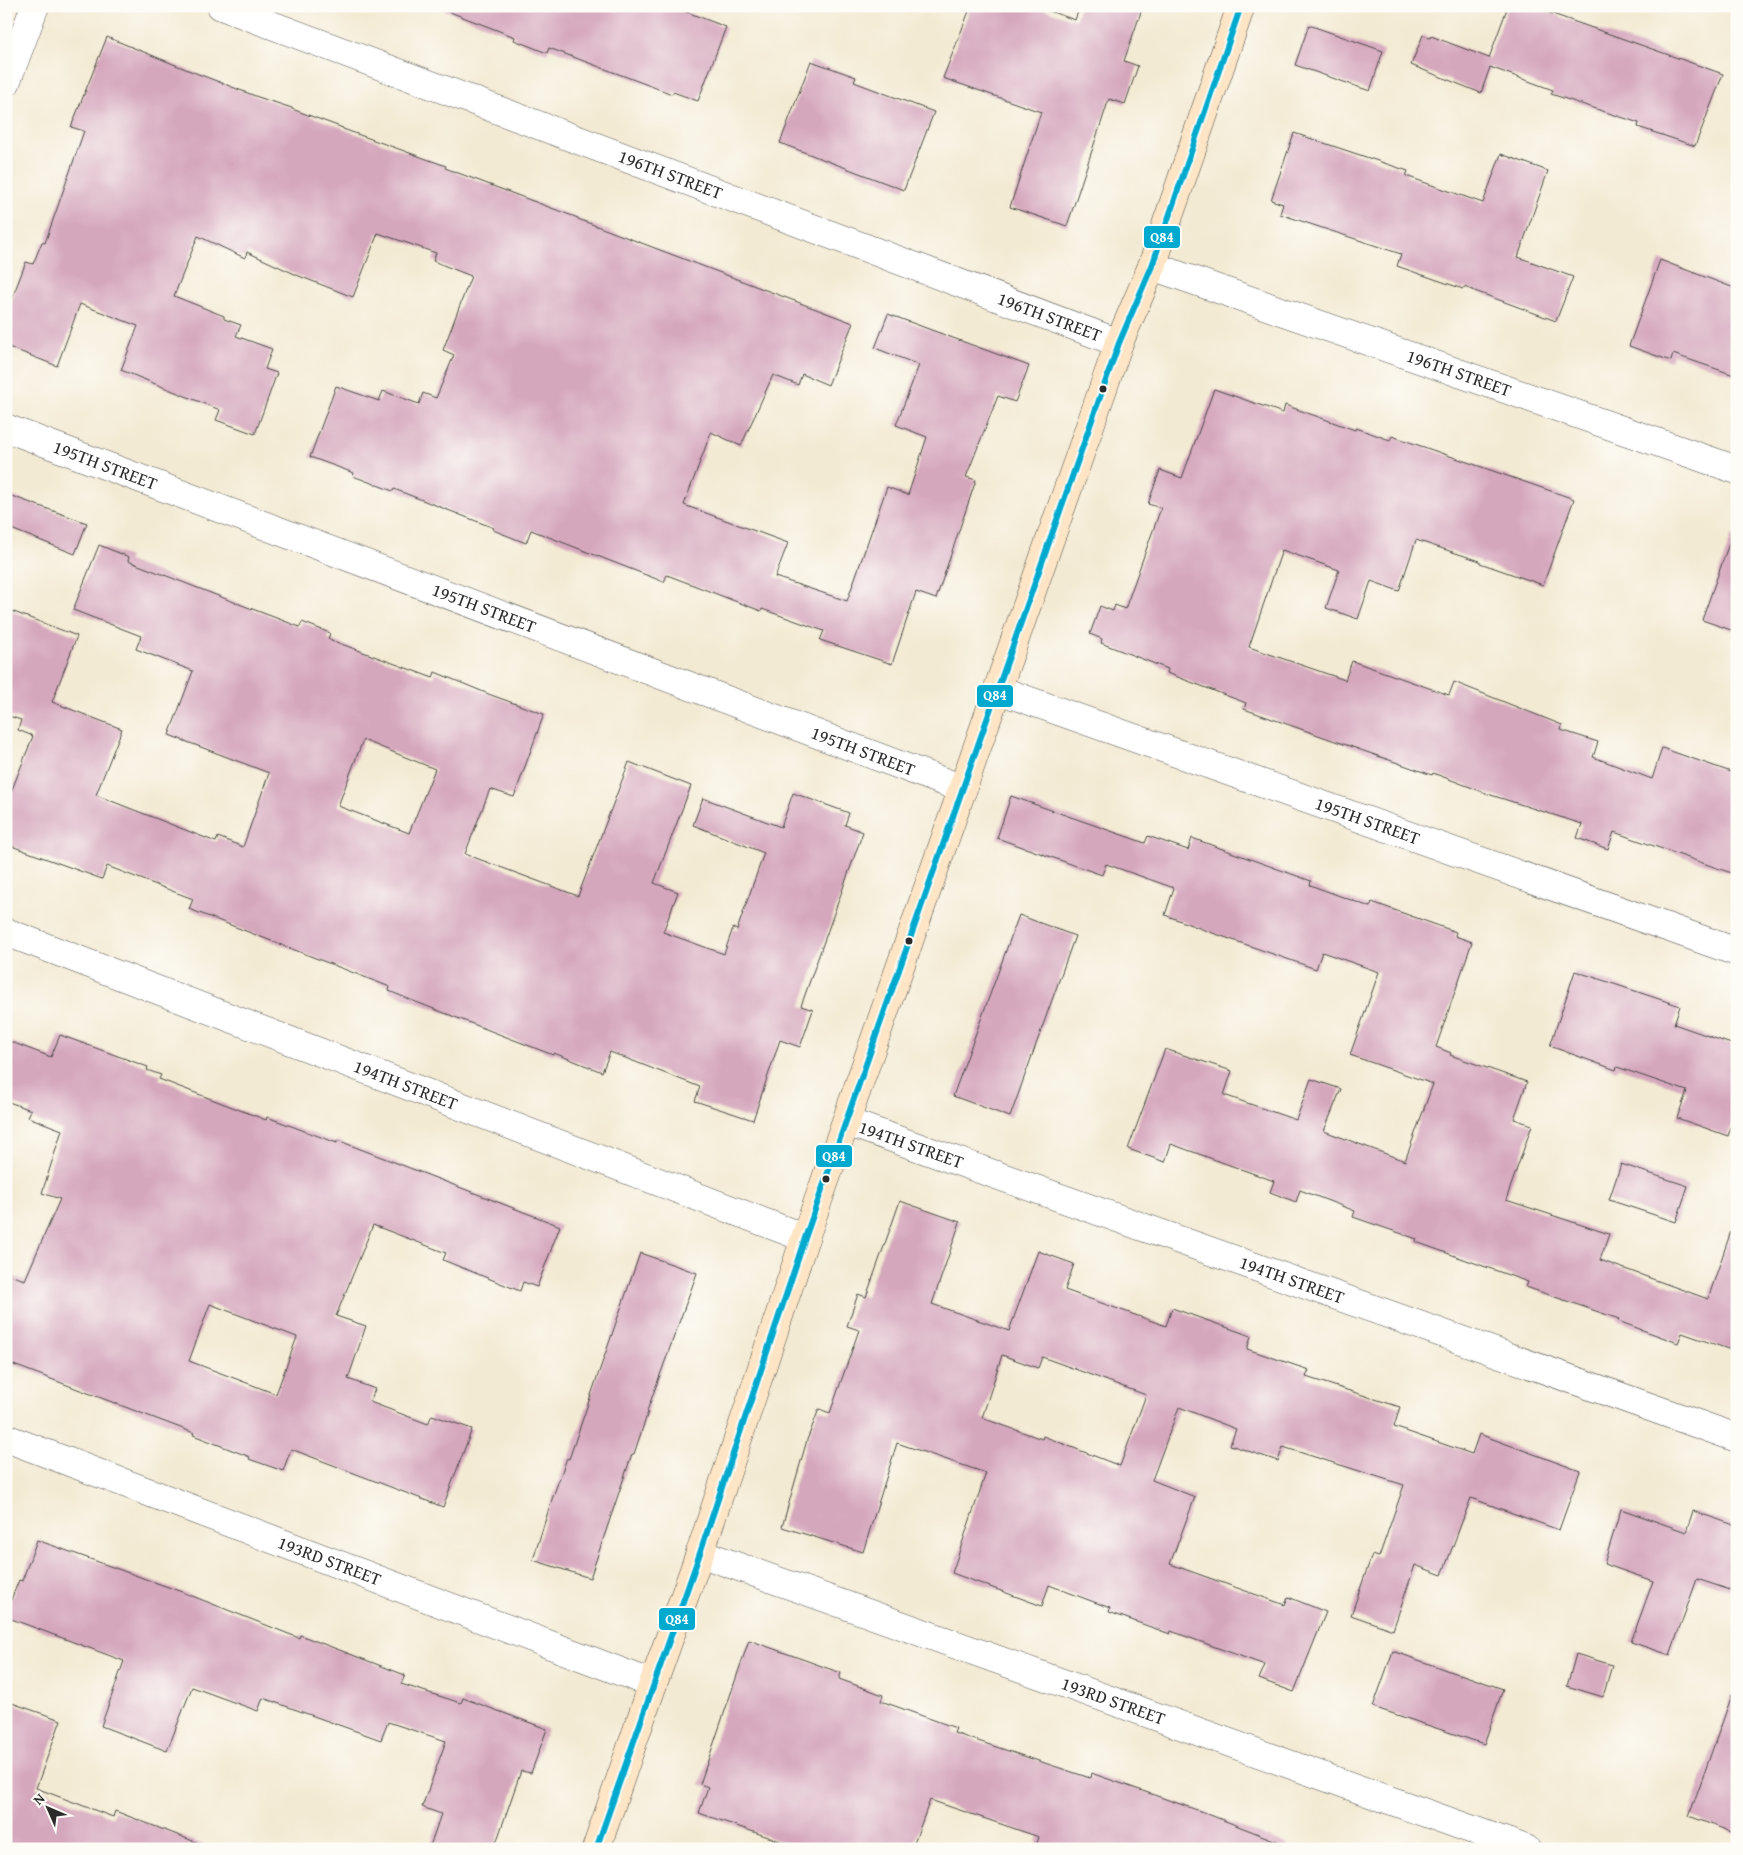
<svg xmlns="http://www.w3.org/2000/svg" width="1743" height="1855" font-family="'Gentium Book Plus',serif">
<rect width="100%" height="100%" fill="#fdfcf7"/>
<filter id="ink" filterUnits="userSpaceOnUse"><feTurbulence type="fractalNoise" baseFrequency=".02" numOctaves="2"/><feDisplacementMap in="SourceGraphic" scale="10" xChannelSelector="R" yChannelSelector="G"/><feConvolveMatrix kernelMatrix="1 2 1 2 8 2 1 2 1" color-interpolation-filters="sRGB"/></filter>
<filter id="wash" filterUnits="userSpaceOnUse"><feTurbulence type="fractalNoise" baseFrequency=".0096" numOctaves="4" result="noise"/><feDisplacementMap in="SourceGraphic" scale="20" xChannelSelector="R" yChannelSelector="G"/><feGaussianBlur stdDeviation="1.12" result="paint"/><feColorMatrix in="noise" values="0 0 0 0 0 0 0 0 0 0 0 0 0 0 0 0 0 1.4 0 .05"/><feComposite in="paint" operator="in"/></filter>
<g filter="url(#wash)">
<rect width="100%" height="100%" fill="#f3ead3"/>
<g id="blocks">
<g fill="#d5a7bd" fill-rule="evenodd">
<polygon points="443,6 671,6 726,27 698,101 673,92 672,94 549,48 547,53 514,40 515,37 442,9"/>
<polygon points="971,6 1035,6 1075,20 1080,6 1143,6 1124,61 1138,66 1125,104 1109,99 1067,226 1010,207 1041,112 943,78"/>
<polygon points="1508,6 1530,6 1723,74 1695,146 1638,127 1639,123 1551,94 1553,90 1490,67 1481,93 1411,65 1423,35 1430,38 1431,36 1489,58"/>
<polygon points="1309,25 1383,51 1370,91 1295,65"/>
<polygon points="107,37 188,70 258,97 292,108 292,109 343,128 343,129 446,166 445,168 578,218 578,219 853,323 828,385 802,374 798,385 773,375 741,446 711,432 684,505 788,543 775,577 847,601 887,487 908,495 927,437 896,425 919,365 875,348 888,314 1029,366 1015,402 998,396 966,477 976,480 936,599 916,592 892,664 820,640 824,631 762,609 761,611 667,575 664,582 531,530 526,543 493,530 494,528 394,489 393,491 353,476 354,473 310,457 336,386 379,401 383,391 419,404 423,393 436,398 454,355 443,350 471,276 433,261 436,253 378,233 353,297 299,276 247,252 245,258 198,236 174,296 224,316 224,319 241,325 236,336 272,349 265,369 277,373 255,434 216,420 220,410 121,370 138,326 80,304 57,366 6,346 6,314 26,262 33,264 42,242 45,243 84,131 71,127"/>
<polygon points="811,61 856,77 854,82 934,112 904,190 780,143"/>
<polygon points="1294,133 1408,171 1406,176 1483,203 1501,154 1548,171 1518,257 1573,277 1556,321 1464,287 1463,289 1397,266 1401,254 1280,214 1283,204 1271,200"/>
<polygon points="1660,260 1737,289 1737,376 1673,354 1671,361 1629,346"/>
<polygon points="1214,389 1283,413 1285,405 1355,430 1356,428 1390,440 1392,436 1574,499 1543,585 1480,563 1480,561 1416,540 1399,591 1371,581 1358,619 1326,608 1339,570 1282,550 1249,647 1345,680 1352,661 1449,695 1454,682 1562,725 1561,730 1598,742 1593,757 1652,779 1662,748 1737,774 1737,875 1614,832 1608,849 1577,838 1582,824 1491,795 1433,773 1432,775 1244,709 1246,703 1167,673 1168,669 1101,643 1102,639 1090,634 1100,606 1113,611 1115,605 1125,609 1161,508 1148,504 1160,470 1182,478"/>
<polygon points="6,494 87,523 75,554 6,527"/>
<polygon points="1732,535 1737,536 1737,632 1702,620"/>
<path d="M99,545l30,12 -1,4 106,41 66,25 2,-5 28,11 -2,6 105,39 2,-6 56,23 53,19 -30,83 -24,-8 -25,65 113,42 51,-134 62,24 -37,97 24,9 -15,40 61,22 9,-26 4,2 27,-77 -71,-28 10,-27 78,29 12,-34 56,20 -4,12 18,7 -62,174 12,4 -13,37 -20,-7 -27,80 -58,-19 5,-14 -90,-35 -8,20 -48,-19 -1,2 -137,-53 -27,-11 1,-4 -201,-78 4,-10 -86,-33 -5,13 -96,-35v-39l27,-69 -15,-6 3,-10 -15,-5v-106l71,27 -25,66 70,27 -26,66 120,47 2,-5 25,10 26,-74 -100,-38 24,-64 -57,-22 5,-13 -68,-26zM363,740l72,29 -26,64 -71,-27z"/>
<polygon points="1011,796 1145,843 1148,836 1188,850 1192,838 1311,881 1310,885 1370,907 1372,902 1456,932 1455,936 1472,942 1436,1047 1451,1053 1450,1055 1527,1082 1514,1119 1532,1125 1506,1200 1609,1234 1600,1260 1708,1299 1731,1231 1737,1232 1737,1352 1682,1333 1678,1343 1618,1321 1619,1319 1526,1287 1528,1282 1416,1242 1417,1239 1353,1217 1355,1211 1300,1190 1296,1202 1270,1192 1274,1181 1171,1144 1165,1162 1128,1149 1165,1049 1232,1071 1224,1095 1296,1120 1311,1079 1341,1089 1324,1131 1405,1161 1433,1084 1350,1055 1379,972 1322,952 1316,969 1207,931 1165,915 1174,888 1106,864 1102,875 997,838"/>
<polygon points="1019,915 1075,936 1010,1117 953,1096"/>
<polygon points="1575,971 1680,1006 1674,1024 1737,1046 1737,1111 1728,1136 1677,1118 1687,1091 1617,1067 1616,1070 1550,1046"/>
<path d="M60,1035l88,32 -1,3 14,5 -2,4 107,41 1,-3 70,26v-3l223,86 -23,61 -14,-5 -3,9 -77,-31 3,-7 -73,-28 -37,91 30,10 -18,53 27,10 -5,13 58,22 4,-9 40,14 -29,78 -152,-58 -8,22 -34,-12 1,-2 -57,-22 1,-2 -188,-71v-88l19,6 35,-81 -18,-6 20,-63 -34,-13 3,-7 -25,-9v-61l45,17zM210,1304l87,33 -21,57 -87,-33z"/>
<polygon points="1621,1164 1688,1186 1676,1222 1609,1200"/>
<path d="M900,1201l60,21 -28,82 77,27 29,-80 36,13 -9,26 101,36 6,-18 79,28 -4,13 62,21 -3,7 94,30 -6,20 78,27 7,-20 101,37 -21,59 -88,-32 -29,77 -27,-10 -22,65 -42,-15 21,-60 7,2 25,-72 -121,-38 -5,14 -48,-16 6,-16 -57,-22 -27,73 43,17 -25,67 115,41 3,-8 38,15 -32,80 -35,-13 6,-14 -94,-34 -1,3 -61,-22 1,-4 -61,-23 -7,21 -90,-33 34,-100 -89,-30 -34,109 -81,-25 25,-87 12,-31 11,4 29,-83 -12,-4 11,-32 8,3zM1002,1355l36,13 4,-11 104,38 -26,71 -77,-30 -1,3 -60,-21z"/>
<polygon points="640,1253 697,1273 647,1411 648,1412 634,1454 632,1454 590,1578 533,1560 551,1502 567,1458 569,1459"/>
<polygon points="1621,1509 1686,1532 1693,1511 1737,1526 1737,1572 1730,1590 1697,1579 1670,1655 1631,1642 1653,1581 1604,1564"/>
<polygon points="37,1540 182,1592 299,1638 300,1635 405,1675 401,1684 461,1703 463,1698 547,1729 531,1773 521,1771 494,1849 429,1849 441,1814 422,1807 446,1741 388,1722 381,1740 263,1698 258,1711 192,1687 167,1751 101,1726 124,1661 6,1617 6,1612 19,1580 22,1581"/>
<polygon points="749,1640 841,1673 839,1679 883,1695 881,1701 956,1728 954,1733 1090,1778 1091,1773 1200,1811 1289,1846 1289,1849 1035,1849 1039,1837 930,1800 912,1849 803,1849 699,1813 708,1787 700,1784"/>
<polygon points="1393,1651 1460,1675 1460,1674 1503,1689 1484,1744 1373,1707"/>
<polygon points="1576,1654 1612,1665 1603,1697 1567,1686"/>
<polygon points="1732,1695 1737,1696 1737,1834 1689,1816"/>
<polygon points="6,1701 61,1720 36,1788 113,1817 115,1811 206,1846 206,1849 6,1849"/>
</g>
</g>
</g>
<g filter="url(#ink)">
<use href="#blocks" fill-opacity="0" stroke="#494844" stroke-width="1"/>
<g fill="none" stroke-linecap="round" stroke-linejoin="round">
<g stroke="#494844" stroke-width="29">
<g id="street">
<path id="s1" d="M221,6l898,337"/>
<polyline points="6,83 35,6"/>
<path id="s2" d="M1152,266l585,204"/>
<path id="s3" d="M6,428l957,361"/>
<path id="s4" d="M999,690l738,262"/>
<path id="s5" d="M6,932l799,306"/>
<path id="s6" d="M847,1122l890,316"/>
<path id="s7" d="M6,1438l647,246"/>
<path id="s8" d="M700,1553l826,296"/>
</g>
</g>
<g stroke="#494844" stroke-width="29">
<polyline id="secondary" points="596,1849 653,1684 700,1553 805,1238 1119,343 1152,266 1241,6"/>
</g>
<use href="#street" stroke="#fff" stroke-width="28"/>
<use href="#secondary" stroke="#fde5c5" stroke-width="28"/>
<g stroke="#fdfcf7" stroke-width="10">
<polyline id="bus-1" points="596,1849 700,1553 805,1238 1119,343 1152,266 1241,6"/>
</g>
<use href="#bus-1" stroke="#00a9ce" stroke-width="6"/>
</g>
</g>
<g fill="#2b2b2b" stroke="#fdfcf7" stroke-width="2">
<circle cx="1103" cy="389" r="4.5"/>
<circle cx="909" cy="941" r="4.5"/>
<circle cx="826" cy="1179" r="4.5"/>
</g>
<g text-anchor="middle" stroke-width="4.5" stroke-linejoin="round" paint-order="stroke">
<g font-size="18" fill="#2b2b2b" stroke="#fdfcf7">
<text dy="6" stroke="none"><textPath href="#s1" startOffset="480">196TH STREET</textPath></text>
<text dy="6" stroke="none"><textPath href="#s1" startOffset="885">196TH STREET</textPath></text>
<text dy="6" stroke="none"><textPath href="#s2" startOffset="325">196TH STREET</textPath></text>
<text dy="6" stroke="none"><textPath href="#s3" startOffset="106">195TH STREET</textPath></text>
<text dy="6" stroke="none"><textPath href="#s3" startOffset="511">195TH STREET</textPath></text>
<text dy="6" stroke="none"><textPath href="#s3" startOffset="916">195TH STREET</textPath></text>
<text dy="6" stroke="none"><textPath href="#s4" startOffset="391">195TH STREET</textPath></text>
<text dy="6" stroke="none"><textPath href="#s5" startOffset="428">194TH STREET</textPath></text>
<text dy="6" stroke="none"><textPath href="#s6" startOffset="68">194TH STREET</textPath></text>
<text dy="6" stroke="none"><textPath href="#s6" startOffset="472">194TH STREET</textPath></text>
<text dy="6" stroke="none"><textPath href="#s7" startOffset="346">193RD STREET</textPath></text>
<text dy="6" stroke="none"><textPath href="#s8" startOffset="439">193RD STREET</textPath></text>
</g>
</g>
<g stroke="#fdfcf7" stroke-width="2">
<rect x="1143" y="225" width="38" height="24" rx="5" fill="#00a9ce"/>
<rect x="976" y="684" width="38" height="24" rx="5" fill="#00a9ce"/>
<rect x="815" y="1144" width="38" height="24" rx="5" fill="#00a9ce"/>
<rect x="658" y="1607" width="38" height="24" rx="5" fill="#00a9ce"/>
</g>
<g font-size="14" text-anchor="middle" font-weight="bold" fill="#fff">
<text x="1162" y="242">Q84</text>
<text x="995" y="700">Q84</text>
<text x="834" y="1161">Q84</text>
<text x="677" y="1624">Q84</text>
</g>
<rect width="1743" height="1855" fill="none" stroke="#fdfcf7" stroke-width="25"/>
<g transform="translate(48 1808) rotate(315)" stroke="#fdfcf7" stroke-width="4" paint-order="stroke">
<path d="M0-4L9 19L0 12L-9 19Z" fill="#2b2b2b"/>
<text y="-8" font-size="14" font-weight="bold" text-anchor="middle" fill="#2b2b2b">N</text>
</g>
</svg>
